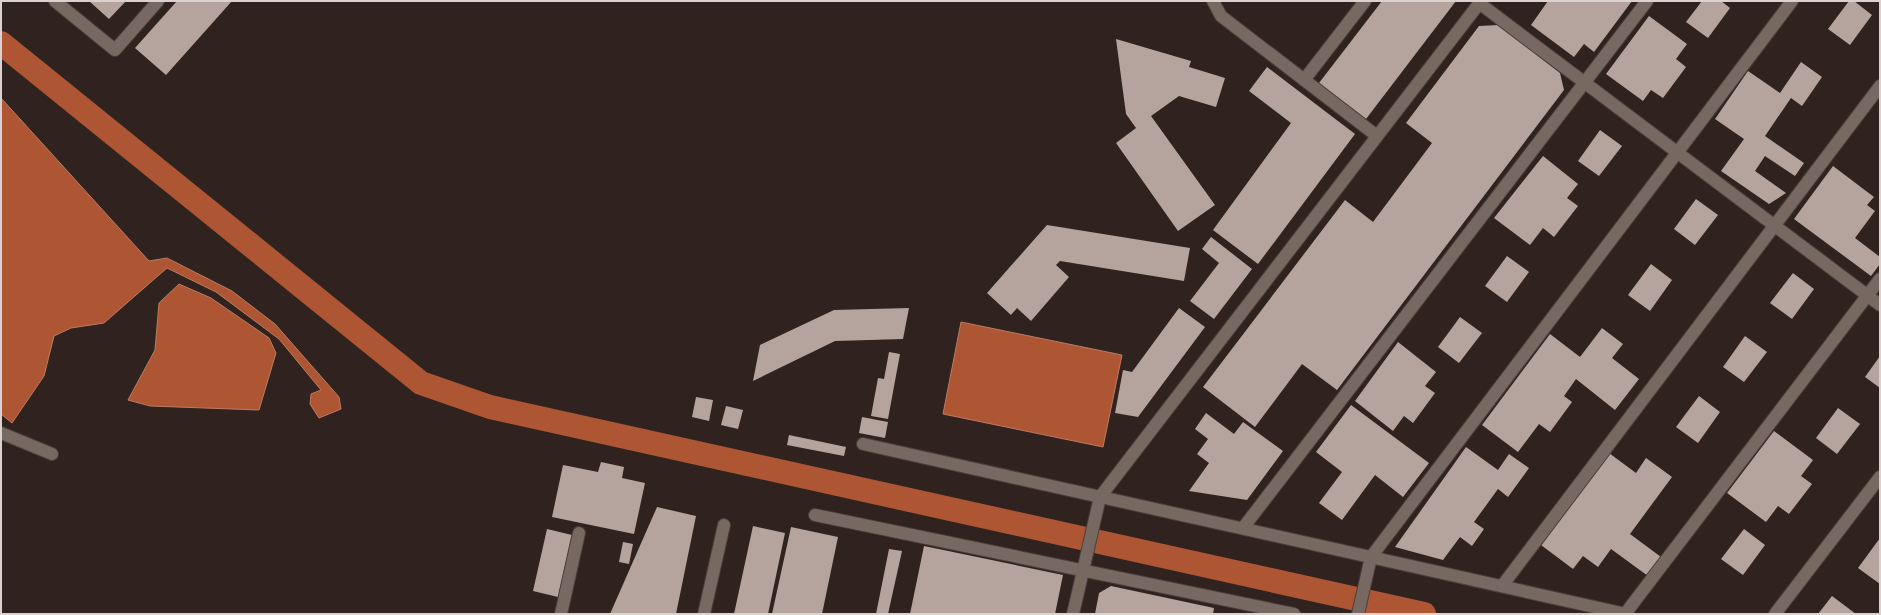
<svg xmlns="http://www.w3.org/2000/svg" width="1881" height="615" font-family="'Golos Text',sans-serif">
<rect width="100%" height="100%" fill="#30231f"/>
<g fill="#ae5633" stroke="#bc7b62">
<polygon points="1,98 149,261 167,258 232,291 275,324 339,397 341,409 319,418 310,404 311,394 321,390 279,339 216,292 167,268 104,323 71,328 54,336 44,376 12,423 1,414"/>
<polygon points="179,284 211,298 269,338 276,353 259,410 150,406 128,400 155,350 159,303"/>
<polygon points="961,322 1122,355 1103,447 943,414"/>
</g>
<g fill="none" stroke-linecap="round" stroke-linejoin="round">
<polyline stroke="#ae5633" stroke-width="24" points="1,43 421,383 490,407 1424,614"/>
</g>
<g fill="#b5a49e">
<polygon points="89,1 126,1 109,19"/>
<polygon points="177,1 232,1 166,75 135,48"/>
<polygon points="1382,1 1456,1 1366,119 1319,83"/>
<polygon points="1548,1 1632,1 1594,52 1584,44 1574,57 1531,25"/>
<polygon points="1702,1 1721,1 1730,8 1708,38 1686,22"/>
<polygon points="1849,1 1854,1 1872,15 1850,45 1828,29"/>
<polygon points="1649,16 1687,44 1676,59 1686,67 1663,98 1651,90 1643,101 1606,74"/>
<polygon points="1499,25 1560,73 1564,90 1337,390 1302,364 1255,427 1203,387 1345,200 1373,222 1432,143 1406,123 1479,26"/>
<polygon points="1116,39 1191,61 1189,67 1225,78 1216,107 1179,96 1151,116 1215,205 1178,231 1116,143 1136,128 1126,114"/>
<polygon points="1801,62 1822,77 1802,106 1791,98 1765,136 1804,163 1795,176 1765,156 1755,171 1786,193 1769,204 1721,171 1744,139 1715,119 1748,71 1780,93"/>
<polygon points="1267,67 1355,134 1258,264 1213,230 1291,123 1249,91"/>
<polygon points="1600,130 1622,146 1599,176 1578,161"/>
<polygon points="1543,156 1578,184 1567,198 1578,206 1554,237 1543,228 1530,245 1494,218"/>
<polygon points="1833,166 1874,197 1867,205 1875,211 1855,238 1880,257 1880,264 1871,276 1794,219"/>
<polygon points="1696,199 1718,215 1695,245 1674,229"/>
<polygon points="1047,225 1190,248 1184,281 1060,261 1056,265 1069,277 1031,321 1017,308 1011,315 987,293"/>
<polygon points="1211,237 1252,269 1214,319 1190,301 1219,263 1202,249"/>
<polygon points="1507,256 1529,272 1507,302 1485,286"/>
<polygon points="1651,264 1672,280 1650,311 1628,295"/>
<polygon points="1793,273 1814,289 1792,319 1770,303"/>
<polygon points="909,308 903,339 835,341 753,381 760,345 834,310"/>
<polygon points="1179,308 1205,327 1138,417 1115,413 1123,370 1132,372"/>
<polygon points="1460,317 1482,333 1459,363 1438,347"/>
<polygon points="1602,328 1623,344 1612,358 1639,379 1615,410 1576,379 1564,396 1572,402 1550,432 1539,424 1518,452 1482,425 1550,334 1580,357"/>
<polygon points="1745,336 1767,352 1744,382 1723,367"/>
<polygon points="1398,342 1436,372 1425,386 1435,393 1413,423 1404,416 1393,431 1355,401"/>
<polygon points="889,352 900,354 888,419 871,416 878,378 884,379"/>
<polygon points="1880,356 1880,388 1865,377"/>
<polygon points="1699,396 1720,412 1698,443 1676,427"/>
<polygon points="696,397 713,400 709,421 692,417"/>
<polygon points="1351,405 1429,463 1403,497 1375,475 1342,520 1319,503 1342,472 1316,452"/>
<polygon points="726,406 743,410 738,429 721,425"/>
<polygon points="1838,408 1860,424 1837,454 1816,438"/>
<polygon points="1206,413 1234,434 1243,422 1283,451 1247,500 1189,491 1209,463 1197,454 1208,439 1195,429"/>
<polygon points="862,417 888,422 885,438 859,433"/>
<polygon points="1774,431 1813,460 1801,476 1812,484 1789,514 1778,506 1766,522 1727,493"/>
<polygon points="789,435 846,447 844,456 787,445"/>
<polygon points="1466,447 1498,470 1509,454 1529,468 1508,497 1498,489 1474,522 1484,529 1472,546 1460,537 1443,560 1395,547"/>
<polygon points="1609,453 1636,473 1646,458 1672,477 1630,534 1661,557 1648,576 1611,549 1598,567 1583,556 1573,569 1541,545"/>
<polygon points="601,462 624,467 622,478 645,483 634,534 552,517 563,465 598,472"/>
<polygon points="657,507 696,516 676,614 610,614"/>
<polygon points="753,526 785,533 768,614 734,614"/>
<polygon points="791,527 838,537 822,614 772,614"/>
<polygon points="547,529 572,535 558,597 533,591"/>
<polygon points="1744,529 1765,545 1743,575 1721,559"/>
<polygon points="1880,538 1880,584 1858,568"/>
<polygon points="623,542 633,544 629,564 619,562"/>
<polygon points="924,546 1063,575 1055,614 910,614"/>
<polygon points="889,549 902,551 888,614 876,614"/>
<polygon points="1111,586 1214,608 1213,614 1095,614 1099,593"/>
<polygon points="1832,596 1856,614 1818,614"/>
</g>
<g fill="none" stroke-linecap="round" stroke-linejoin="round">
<g stroke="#4b3f3c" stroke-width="14">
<g id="minor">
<polyline points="55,1 115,50 158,1"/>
<polyline points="1213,1 1221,16 1377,136"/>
<polyline points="1479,3 1880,305"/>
<polyline points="1304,80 1365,1"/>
<polyline points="1,433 52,454"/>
<polyline points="863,444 1626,614"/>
<polyline points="815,515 1294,614"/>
<polyline points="1243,528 1647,1"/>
<polyline points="1502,586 1880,86"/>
<polyline points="561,614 579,533"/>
<polyline points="704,614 724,525"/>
<polyline points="1073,614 1100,497 1481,1"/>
<polyline points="1358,614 1371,557 1792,1"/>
<polyline points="1625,614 1880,279"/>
<polyline points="1775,614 1880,477"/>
</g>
</g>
<use href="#minor" stroke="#776862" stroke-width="12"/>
</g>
<rect width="1881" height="615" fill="none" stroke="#dbd2cf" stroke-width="4"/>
</svg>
